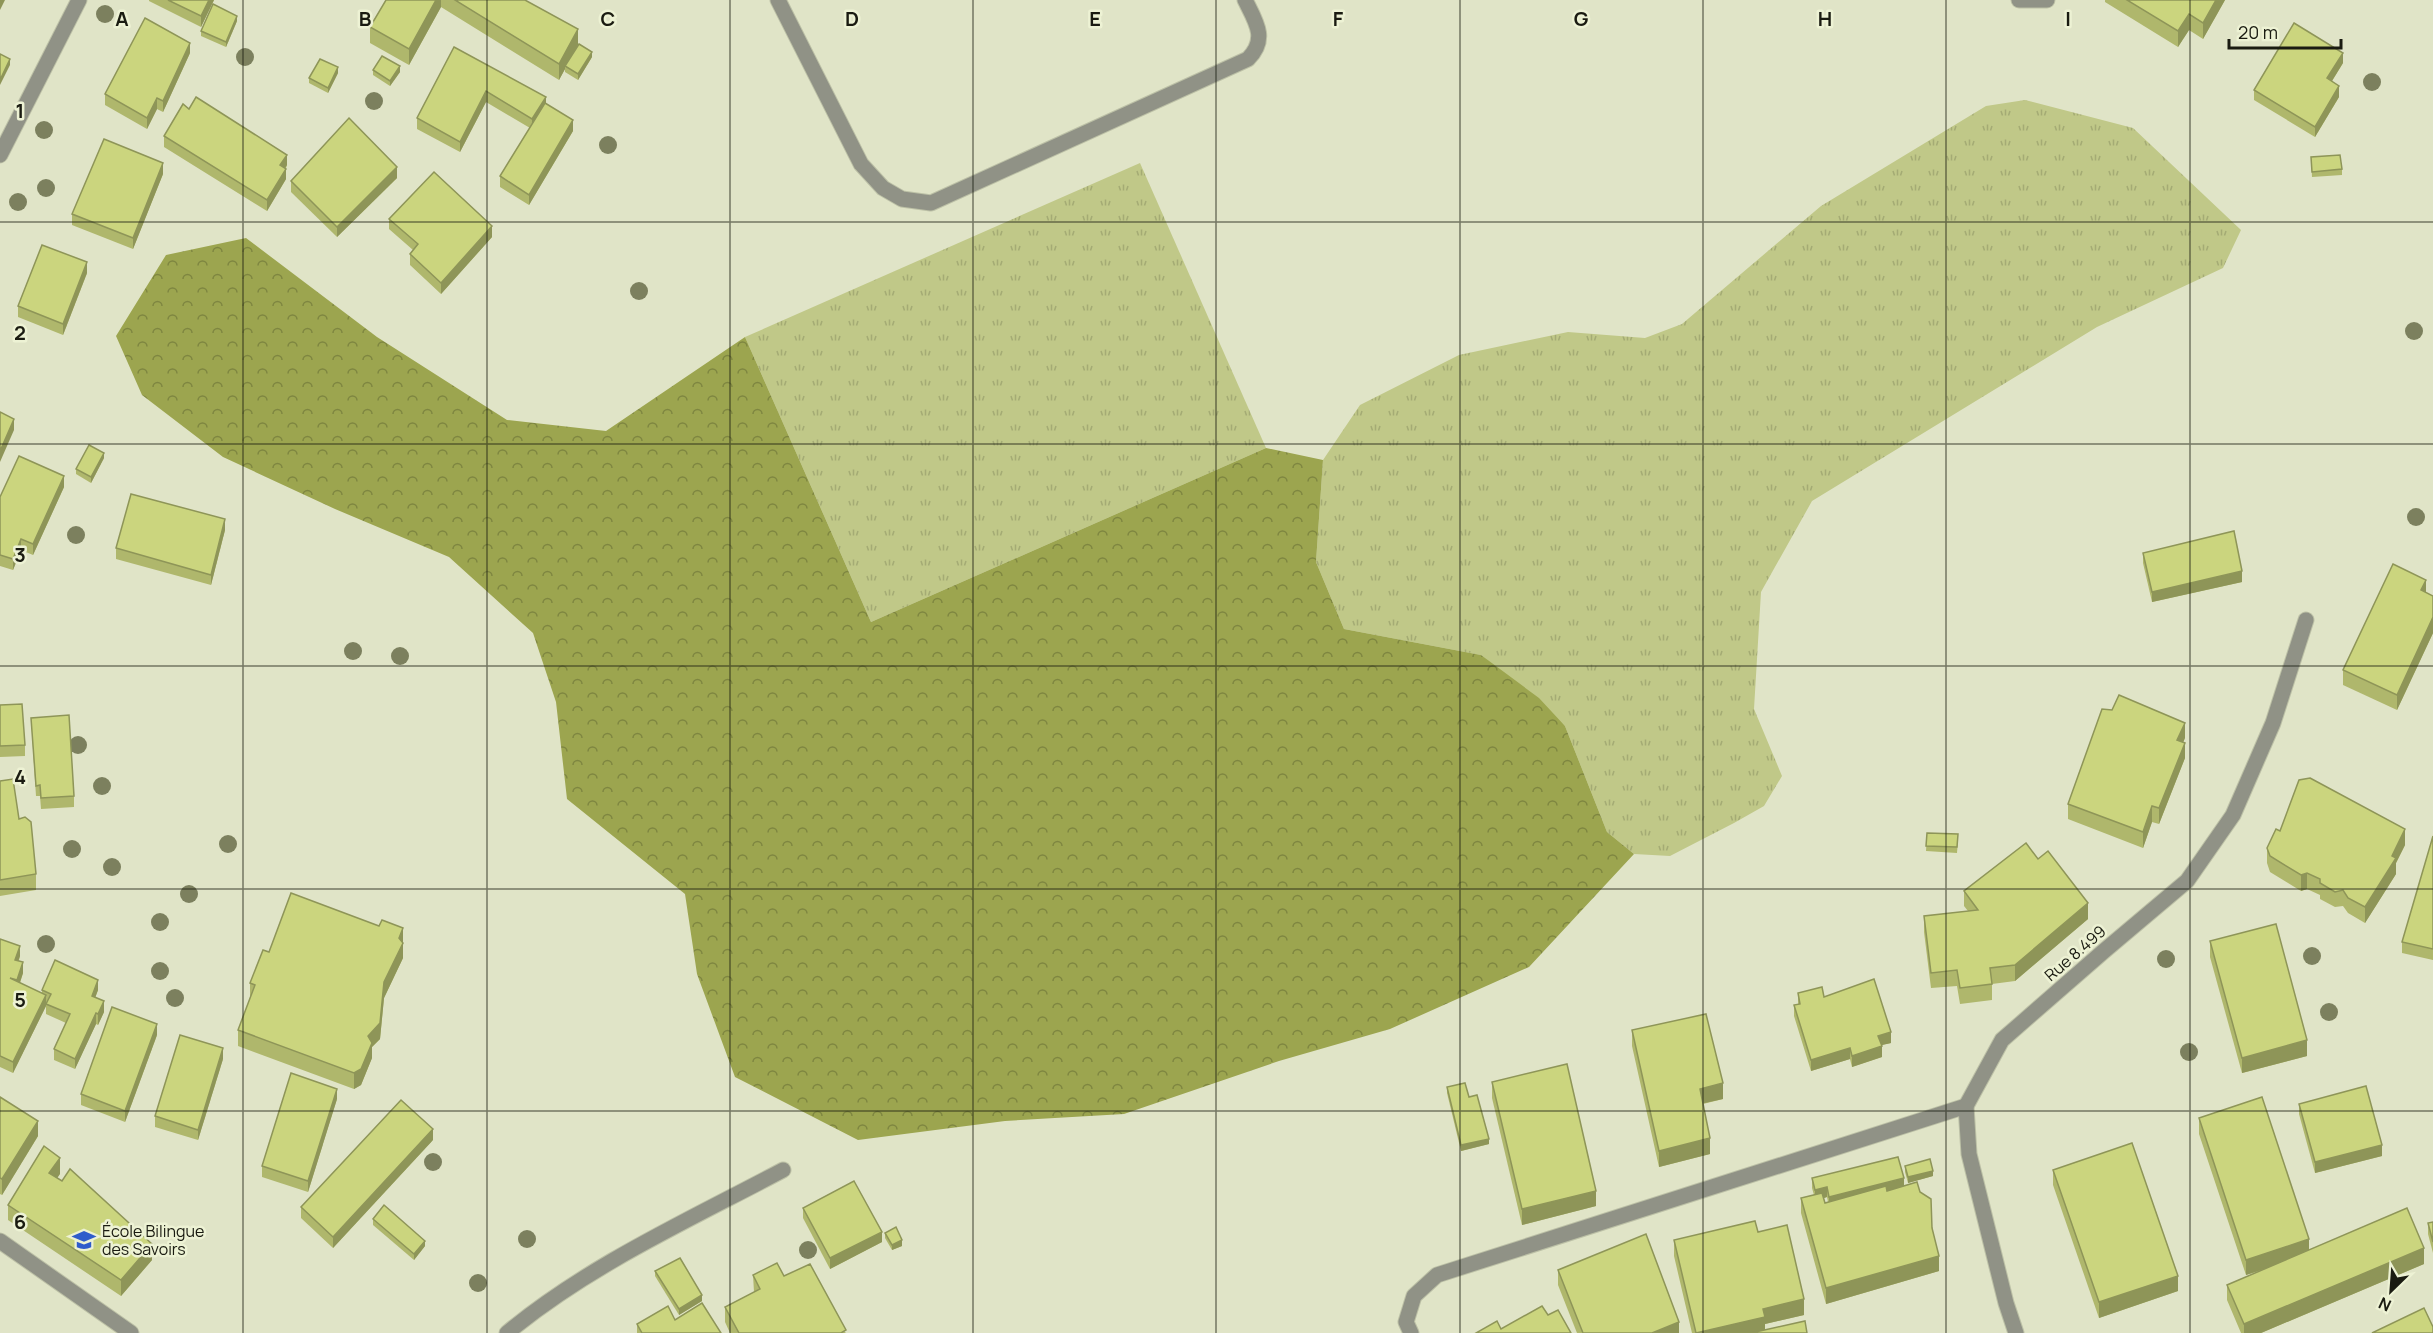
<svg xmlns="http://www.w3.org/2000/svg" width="2433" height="1333" font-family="Manrope,sans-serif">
<defs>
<pattern id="grass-tufts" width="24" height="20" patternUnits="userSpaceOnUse" patternTransform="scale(1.5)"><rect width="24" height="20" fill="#c0c888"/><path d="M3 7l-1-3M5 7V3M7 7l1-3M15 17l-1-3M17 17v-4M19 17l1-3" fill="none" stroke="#a4ab74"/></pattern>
<pattern id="forest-crowns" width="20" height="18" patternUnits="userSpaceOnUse" patternTransform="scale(1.5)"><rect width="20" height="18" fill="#9ca54f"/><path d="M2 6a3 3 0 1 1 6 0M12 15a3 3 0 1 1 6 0" fill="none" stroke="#7e8640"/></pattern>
</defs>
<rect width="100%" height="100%" fill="#e0e4c7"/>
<g fill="url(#grass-tufts)">
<polygon points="2025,100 2133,128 2241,230 2223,268 2097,327 1812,501 1761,592 1754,709 1782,776 1764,806 1734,823 1670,856 1634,854 1607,832 1565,726 1481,655 1344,629 1316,562 1323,460 1360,405 1459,355 1568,332 1645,338 1682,324 1821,206 1986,106"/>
<polygon points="1140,163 1266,448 871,622 745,337"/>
</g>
<polygon fill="url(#forest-crowns)" points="246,238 377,337 507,420 606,431 745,337 871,622 1266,448 1323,460 1316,562 1344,629 1481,655 1539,698 1565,726 1607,832 1634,854 1529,967 1390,1029 1279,1061 1124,1114 1005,1121 858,1140 735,1077 697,974 685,894 567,799 556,702 533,633 449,557 335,509 223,457 142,395 116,336 166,255"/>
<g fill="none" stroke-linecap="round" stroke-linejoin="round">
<g stroke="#bcc0a6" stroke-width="17">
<g id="minor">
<path d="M778,0l83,164 22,24 19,11 29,4 317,-144c20,-20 8,-37 -3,-59"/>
<polyline points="2019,0 2047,0"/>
<polyline points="0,155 79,0"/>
<polyline points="0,1241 131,1333"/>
<path d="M507,1333c82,-68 182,-113 276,-163"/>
<polyline points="1411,1333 1406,1322 1414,1296 1437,1275 1966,1106"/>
<polyline points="2016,1333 2006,1303 1969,1154 1966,1106 2002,1040 2104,951 2187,881 2233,815 2273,723 2306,620"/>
</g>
</g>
<use href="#minor" stroke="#909286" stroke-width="15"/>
</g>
<g fill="#7c805e">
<circle cx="105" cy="14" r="9"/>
<circle cx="245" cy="57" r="9"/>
<circle cx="2372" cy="82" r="9"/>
<circle cx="374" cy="101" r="9"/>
<circle cx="44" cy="130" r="9"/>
<circle cx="608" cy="145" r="9"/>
<circle cx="46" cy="188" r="9"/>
<circle cx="18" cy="202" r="9"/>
<circle cx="639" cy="291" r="9"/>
<circle cx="2414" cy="331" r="9"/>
<circle cx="2416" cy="517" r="9"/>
<circle cx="76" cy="535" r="9"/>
<circle cx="353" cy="651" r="9"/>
<circle cx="400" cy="656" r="9"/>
<circle cx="78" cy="745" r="9"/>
<circle cx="102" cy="786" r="9"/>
<circle cx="228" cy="844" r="9"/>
<circle cx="72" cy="849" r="9"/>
<circle cx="112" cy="867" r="9"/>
<circle cx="189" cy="894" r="9"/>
<circle cx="160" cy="922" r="9"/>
<circle cx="46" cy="944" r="9"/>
<circle cx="2312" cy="956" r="9"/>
<circle cx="2166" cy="959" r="9"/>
<circle cx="160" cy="971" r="9"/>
<circle cx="175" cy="998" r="9"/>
<circle cx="2329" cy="1012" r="9"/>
<circle cx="2189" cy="1052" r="9"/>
<circle cx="433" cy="1162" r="9"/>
<circle cx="527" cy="1239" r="9"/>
<circle cx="808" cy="1250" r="9"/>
<circle cx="478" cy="1283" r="9"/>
</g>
<g fill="#afb76c" fill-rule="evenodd">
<polygon points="149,0 214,0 201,27 149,1"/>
<polygon points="386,0 525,0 592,57 578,80 565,72 565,69 559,80 441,7 409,65 370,43 370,27"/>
<polygon points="2105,0 2225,0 2203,39 2189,30 2178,47 2105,2"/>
<polygon points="237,21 226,47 201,36 201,31"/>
<polygon points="454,47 546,103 573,131 529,205 500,187 500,176 530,128 486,102 460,152 417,129 417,118"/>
<polygon points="190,53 163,112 157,109 147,129 105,105 105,94"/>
<polygon points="2343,63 2332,81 2339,97 2315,137 2254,100 2254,90"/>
<polygon points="373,70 400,72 390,86 373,75"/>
<polygon points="338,73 328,93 309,83 309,78"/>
<polygon points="189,109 287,165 286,168 286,179 267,211 164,147 164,136"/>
<polygon points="2311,157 2342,169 2342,175 2312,177"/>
<polygon points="163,174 133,249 72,225 72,214"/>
<polygon points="397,178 337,237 291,192 291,181"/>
<polygon points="389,219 492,237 441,294 410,265 410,254 413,250 389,229"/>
<polygon points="87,273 63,335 18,317 18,306"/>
<polygon points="104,458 91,483 76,474 76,469"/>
<polygon points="64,487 33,555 21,550 13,570 0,566 0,497"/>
<polygon points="225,530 211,585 116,559 116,548"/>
<polygon points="2143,553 2242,582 2152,602 2143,563"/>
<polygon points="2426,593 2433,596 2433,633 2397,710 2343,685 2343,670"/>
<polygon points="0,705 25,745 25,756 0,757"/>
<polygon points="31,718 74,796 74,807 41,809 40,796 36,796"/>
<polygon points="2185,738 2183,742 2185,758 2159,824 2152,822 2143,848 2068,819 2068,804"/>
<polygon points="0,781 19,819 36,874 36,890 0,896"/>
<polygon points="2280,831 2405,845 2396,863 2396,874 2365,923 2348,913 2343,906 2335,907 2320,899 2320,895 2307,889 2301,891 2270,872 2267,863 2267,848"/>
<polygon points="1927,833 1958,840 1957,853 1926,851"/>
<polygon points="2433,836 2433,960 2402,953 2402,942"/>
<polygon points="2038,859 2088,919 2015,981 1992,984 1992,1000 1960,1004 1957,986 1931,988 1924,932 1924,916 1968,911 1964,906 1964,891"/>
<polygon points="379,926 403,928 403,958 384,998 380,1039 372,1047 372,1058 361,1085 354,1089 238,1046 238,1030 250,998 250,983 269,952"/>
<polygon points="0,939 20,956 19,960 23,973 20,983 42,993 42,990 98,990 95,998 104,1012 98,1025 96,1024 75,1069 54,1060 54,1049 66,1023 46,1014 46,1002 46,1006 13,1073 0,1067"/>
<polygon points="2210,941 2307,1056 2242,1073 2210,957"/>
<polygon points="1798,993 1824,997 1891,1043 1881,1045 1882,1057 1852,1067 1850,1059 1811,1071 1794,1016 1794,1005 1798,1004"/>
<polygon points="1632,1030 1723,1099 1703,1104 1710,1154 1659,1167 1632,1046"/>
<polygon points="157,1035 125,1122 81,1105 81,1094"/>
<polygon points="223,1059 198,1140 155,1127 155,1116"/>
<polygon points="1492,1082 1596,1206 1522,1225 1492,1098"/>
<polygon points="1447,1087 1469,1097 1489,1144 1461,1151 1447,1093"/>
<polygon points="0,1097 38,1136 2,1195 0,1194"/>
<polygon points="337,1099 308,1192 262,1177 262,1166"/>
<polygon points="2299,1104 2382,1156 2315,1173 2299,1114"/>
<polygon points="2199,1118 2309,1250 2424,1264 2261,1333 2241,1333 2227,1300 2227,1285 2263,1270 2246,1275 2199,1134"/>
<polygon points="433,1140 333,1248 301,1218 301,1207"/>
<polygon points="1905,1166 1933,1176 1908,1183 1905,1172"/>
<polygon points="2053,1170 2178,1291 2099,1318 2053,1185"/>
<polygon points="60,1174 57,1178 152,1260 121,1296 8,1220 8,1205"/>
<path d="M1812,1178l92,8 16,6 12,36 7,43 -113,33 -25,-91v-15l13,-3 -2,-7zM1827,1197l1,5 -3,1 -1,-5z"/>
<polygon points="803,1208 882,1242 830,1269 803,1218"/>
<polygon points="373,1219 425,1246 414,1260 373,1225"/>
<polygon points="2433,1222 2433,1253 2428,1234 2428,1223"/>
<polygon points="1758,1232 1804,1315 1765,1324 1765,1330 1807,1333 1692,1333 1674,1256 1674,1240"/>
<polygon points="885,1233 902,1246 892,1250 885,1238"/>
<polygon points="1558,1270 1679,1333 1577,1333 1558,1285"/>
<polygon points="655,1271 702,1301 679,1315 655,1276"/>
<polygon points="753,1275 784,1276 846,1333 730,1333 725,1322 725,1307 754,1292"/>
<polygon points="675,1320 721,1333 637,1333 637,1324"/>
</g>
<g fill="#8e9558">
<polygon points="0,0 5,0 0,10"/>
<polygon points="209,0 214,0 201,27 201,16"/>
<polygon points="436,0 441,0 441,7 409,65 409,49"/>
<polygon points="2216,0 2225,0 2203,39 2203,23"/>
<polygon points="2189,14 2189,30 2178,47 2178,31"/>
<polygon points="237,16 237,21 226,47 226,42"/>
<polygon points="578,29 578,45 565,66 565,69 559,80 559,64"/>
<polygon points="190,43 190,53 163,112 163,101"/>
<polygon points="592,52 592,57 578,80 578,74"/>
<polygon points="2343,53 2343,63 2327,89 2327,78"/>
<polygon points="10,59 10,65 0,85 0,80"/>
<polygon points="400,66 400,72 390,86 390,81"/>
<polygon points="338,67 338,73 328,93 328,88"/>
<polygon points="2339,86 2339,97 2315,137 2315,127"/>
<polygon points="486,91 486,102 460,152 460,142"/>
<polygon points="546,97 546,108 532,129 532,119"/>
<polygon points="157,98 157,109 147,129 147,118"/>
<polygon points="573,120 573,131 529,205 529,195"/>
<polygon points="287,155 287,165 280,176 280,165"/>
<polygon points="163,163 163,174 133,249 133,238"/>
<polygon points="397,167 397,178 337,237 337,227"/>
<polygon points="286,169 286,179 267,211 267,200"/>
<polygon points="492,226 492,237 441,294 441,283"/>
<polygon points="87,262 87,273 63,335 63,324"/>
<polygon points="14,419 14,430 0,462 0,451"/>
<polygon points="104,453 104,458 91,483 91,477"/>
<polygon points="64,476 64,487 33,555 33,544"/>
<polygon points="225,519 225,530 211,585 211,575"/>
<polygon points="21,539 21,550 13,570 13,559"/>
<polygon points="2242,571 2242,582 2152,602 2152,592"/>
<polygon points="2426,580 2426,596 2421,590"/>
<polygon points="2433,617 2433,633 2397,710 2397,695"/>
<polygon points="2185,723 2185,738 2177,756 2177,740"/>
<polygon points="2185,743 2185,758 2159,824 2159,808"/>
<polygon points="2152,806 2152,822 2143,848 2143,832"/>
<polygon points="2405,829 2405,845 2396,863 2396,874 2365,923 2365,907 2392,856"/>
<polygon points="2307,873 2307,889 2301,891 2301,875"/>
<polygon points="2088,903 2088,919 2015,981 2015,965"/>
<polygon points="403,928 403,958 384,998 380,1039 372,1047 372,1058 361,1085 354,1089 354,1073 368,1036 384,982"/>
<polygon points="20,946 20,956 15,970 15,960"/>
<polygon points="23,962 23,973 17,991 17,980"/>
<polygon points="98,980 98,990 92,1006 92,996"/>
<polygon points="46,995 46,1006 13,1073 13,1062"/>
<polygon points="104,1001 104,1012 98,1025 98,1014"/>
<polygon points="96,1013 96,1024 75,1069 75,1059"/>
<polygon points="157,1024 157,1035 125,1122 125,1111"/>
<polygon points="1891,1032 1891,1043 1878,1046 1878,1036"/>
<polygon points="2307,1040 2307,1056 2242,1073 2242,1058"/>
<polygon points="1882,1046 1882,1057 1852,1067 1852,1056"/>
<polygon points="223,1048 223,1059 198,1140 198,1130"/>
<polygon points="1850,1048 1850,1059 1811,1071 1811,1060"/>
<polygon points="1723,1083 1723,1099 1700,1104 1700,1089"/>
<polygon points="337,1089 337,1099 308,1192 308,1181"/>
<polygon points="38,1121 38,1136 2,1195 2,1179"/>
<polygon points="433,1129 433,1140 333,1248 333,1237"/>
<polygon points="1710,1138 1710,1154 1659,1167 1659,1151"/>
<polygon points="1489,1139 1489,1144 1461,1151 1461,1145"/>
<polygon points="2382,1145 2382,1156 2315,1173 2315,1162"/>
<polygon points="60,1158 60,1174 49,1189 49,1173"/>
<polygon points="1933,1171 1933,1176 1908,1183 1908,1177"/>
<polygon points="1904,1178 1904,1189 1829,1208 1829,1197"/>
<polygon points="1827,1187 1827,1197 1815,1201 1815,1190"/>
<polygon points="1596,1191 1596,1206 1522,1225 1522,1209"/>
<polygon points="882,1232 882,1242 830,1269 830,1258"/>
<polygon points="2309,1239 2309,1254 2246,1275 2246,1260"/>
<polygon points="902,1240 902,1246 892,1250 892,1245"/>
<polygon points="425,1241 425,1246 414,1260 414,1254"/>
<polygon points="152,1244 152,1260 121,1296 121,1280"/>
<polygon points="2424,1248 2424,1264 2261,1333 2244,1333 2244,1324"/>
<polygon points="1939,1256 1939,1271 1826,1304 1826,1288"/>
<polygon points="2178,1276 2178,1291 2099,1318 2099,1302"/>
<polygon points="702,1295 702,1301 679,1315 679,1309"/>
<polygon points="1804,1299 1804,1315 1765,1324 1765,1333 1699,1333 1763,1309"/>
<polygon points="1679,1322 1679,1333 1652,1333"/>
</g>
<g fill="#cbd57e" stroke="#8e9558" stroke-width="1.5">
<polygon points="168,0 209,0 201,16"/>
<polygon points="386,0 436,0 409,49 370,27"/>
<polygon points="455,0 525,0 578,29 559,64"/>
<polygon points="2127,0 2216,0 2203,23 2189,14 2178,31"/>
<polygon points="213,4 237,16 226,42 201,31"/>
<polygon points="145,18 190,43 163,101 157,98 147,118 105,94"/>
<polygon points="2294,23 2343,53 2327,78 2339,86 2315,127 2254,90"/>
<polygon points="579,44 592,52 578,74 565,66"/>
<polygon points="454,47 546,97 532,119 486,91 460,142 417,118"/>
<polygon points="0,54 10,59 0,80"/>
<polygon points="382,56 400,66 390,81 373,70"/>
<polygon points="320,59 338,67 328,88 309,78"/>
<polygon points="196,97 287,155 280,165 286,169 267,200 164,136 183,104 189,109"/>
<polygon points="545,103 573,120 529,195 500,176"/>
<polygon points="349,118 397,167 337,227 291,181"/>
<polygon points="104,139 163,163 133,238 72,214"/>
<polygon points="2340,155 2342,169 2312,172 2311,157"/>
<polygon points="434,172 492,226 441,283 410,254 418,244 389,219"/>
<polygon points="42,245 87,262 63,324 18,306"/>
<polygon points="0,412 14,419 0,451"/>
<polygon points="89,445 104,453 91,477 76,469"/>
<polygon points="19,456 64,476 33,544 21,539 13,559 0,555 0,497"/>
<polygon points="131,494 225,519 211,575 116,548"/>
<polygon points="2234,531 2242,571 2152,592 2143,553"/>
<polygon points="2393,564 2426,580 2421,590 2433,596 2433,617 2397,695 2343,670"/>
<polygon points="2119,695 2185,723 2177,740 2185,743 2159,808 2152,806 2143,832 2068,804 2102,709 2112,710"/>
<polygon points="22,704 25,745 0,746 0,705"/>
<polygon points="69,715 74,796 41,798 40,785 36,786 31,718"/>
<polygon points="2310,778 2405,829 2392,856 2396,858 2365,907 2348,898 2343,890 2335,892 2320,883 2320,879 2307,873 2301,875 2270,856 2267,848 2276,829 2280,831 2299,780"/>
<polygon points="13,779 19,819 25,817 31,822 36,874 0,880 0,781"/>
<polygon points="1927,833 1958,834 1957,847 1926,846"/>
<polygon points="2433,836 2433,949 2402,942"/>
<polygon points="2026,843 2038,859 2048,851 2088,903 2015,965 1990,968 1992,984 1960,988 1957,970 1931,973 1924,916 1978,910 1964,891"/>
<polygon points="291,893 379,926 382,920 403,928 399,938 403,943 384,982 380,1023 368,1036 372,1043 361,1069 354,1073 238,1030 255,985 250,983 263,950 269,952"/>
<polygon points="2276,924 2307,1040 2242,1058 2210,941"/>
<polygon points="0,939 20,946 15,960 23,962 17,980 10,978 46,995 13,1062 0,1056"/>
<polygon points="55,960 98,980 92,996 104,1001 98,1014 96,1013 75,1059 54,1049 70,1014 46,1004 51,994 42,990"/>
<polygon points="1874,979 1891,1032 1878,1036 1882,1046 1852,1056 1850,1048 1811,1060 1794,1005 1800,1004 1798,993 1822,987 1824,997"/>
<polygon points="112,1007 157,1024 125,1111 81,1094"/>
<polygon points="1706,1014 1723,1083 1700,1089 1710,1138 1659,1151 1632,1030"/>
<polygon points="180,1035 223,1048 198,1130 155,1116"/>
<polygon points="1567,1064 1596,1191 1522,1209 1492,1082"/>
<polygon points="291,1073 337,1089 308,1181 262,1166"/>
<polygon points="1465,1083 1469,1097 1477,1095 1489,1139 1461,1145 1447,1087"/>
<polygon points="2366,1086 2382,1145 2315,1162 2299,1104"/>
<polygon points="0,1097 38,1121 2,1179 0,1178"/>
<polygon points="2262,1097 2309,1239 2246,1260 2199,1118"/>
<polygon points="401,1100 433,1129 333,1237 301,1207"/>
<polygon points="2132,1143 2178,1276 2099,1302 2053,1170"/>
<polygon points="44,1146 60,1158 49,1173 62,1181 70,1169 152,1244 121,1280 8,1205"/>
<polygon points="1898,1157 1904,1178 1829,1197 1827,1187 1815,1190 1812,1178"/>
<polygon points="1930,1159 1933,1171 1908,1177 1905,1166"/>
<polygon points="854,1181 882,1232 830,1258 803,1208"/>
<polygon points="1917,1182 1920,1192 1931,1199 1932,1228 1939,1256 1826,1288 1801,1198 1822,1193 1825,1203 1886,1186 1887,1191"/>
<polygon points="384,1205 425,1241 414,1254 373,1219"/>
<polygon points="2407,1208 2424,1248 2244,1324 2227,1285"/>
<polygon points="1755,1221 1758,1232 1787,1225 1804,1299 1763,1309 1765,1317 1696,1333 1674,1240"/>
<polygon points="2433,1222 2433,1242 2428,1223"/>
<polygon points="896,1227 902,1240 892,1245 885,1233"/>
<polygon points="1646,1234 1679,1322 1652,1333 1583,1333 1558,1270"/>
<polygon points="680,1258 702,1295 679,1309 655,1271"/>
<polygon points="777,1263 784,1276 810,1264 846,1330 841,1333 739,1333 725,1307 760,1289 753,1275"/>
<polygon points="702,1303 721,1333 642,1333 637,1324 668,1306 675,1320"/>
<polygon points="1542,1306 1548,1315 1558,1310 1571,1333 1476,1333 1497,1321 1501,1329"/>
<polygon points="2424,1308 2433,1327 2433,1333 2372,1333"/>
<polygon points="1805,1321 1807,1333 1751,1333"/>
</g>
<path fill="none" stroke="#1a1b11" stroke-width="1.5" stroke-opacity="0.55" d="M243,0v1333M487,0v1333M730,0v1333M973,0v1333M1216,0v1333M1460,0v1333M1703,0v1333M1946,0v1333M2190,0v1333M0,222h2433M0,444h2433M0,666h2433M0,889h2433M0,1111h2433"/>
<defs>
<g id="school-bare" transform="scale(1.8)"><path d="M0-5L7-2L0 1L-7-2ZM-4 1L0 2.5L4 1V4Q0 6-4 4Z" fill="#2f5ccb" stroke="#edf2d4" stroke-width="2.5" paint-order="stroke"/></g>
</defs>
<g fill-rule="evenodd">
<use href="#school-bare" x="84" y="1240"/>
</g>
<g text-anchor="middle" stroke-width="5" stroke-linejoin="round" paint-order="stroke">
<g font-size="16" fill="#1a1b11" stroke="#edf2d4">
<text transform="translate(2075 953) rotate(-41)" y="6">Rue 8.499</text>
</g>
<g font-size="16" fill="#1a1b11" stroke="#edf2d4" text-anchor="start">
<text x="102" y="1237">École Bilingue<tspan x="102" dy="18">des Savoirs</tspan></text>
</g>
</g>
<g font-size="20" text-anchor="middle" font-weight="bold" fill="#1a1b11" stroke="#edf2d4" stroke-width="5" stroke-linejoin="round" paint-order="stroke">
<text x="122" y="26">A</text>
<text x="365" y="26">B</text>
<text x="608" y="26">C</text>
<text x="852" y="26">D</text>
<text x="1095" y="26">E</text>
<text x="1338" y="26">F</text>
<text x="1581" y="26">G</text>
<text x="1825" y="26">H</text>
<text x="2068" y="26">I</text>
<text x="20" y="118">1</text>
<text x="20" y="340">2</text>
<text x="20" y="562">3</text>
<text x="20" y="784">4</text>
<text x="20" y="1007">5</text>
<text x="20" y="1229">6</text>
</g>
<g transform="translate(2391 1291) rotate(205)" stroke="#edf2d4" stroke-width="4.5" paint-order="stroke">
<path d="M0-4.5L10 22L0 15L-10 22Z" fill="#1a1b11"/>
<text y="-9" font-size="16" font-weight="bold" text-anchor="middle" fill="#1a1b11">N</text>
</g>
<path d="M2229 39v9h112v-9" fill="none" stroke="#1a1b11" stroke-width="3"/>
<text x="2238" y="39" font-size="18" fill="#1a1b11" stroke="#edf2d4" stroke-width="4.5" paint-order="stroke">20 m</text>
</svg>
